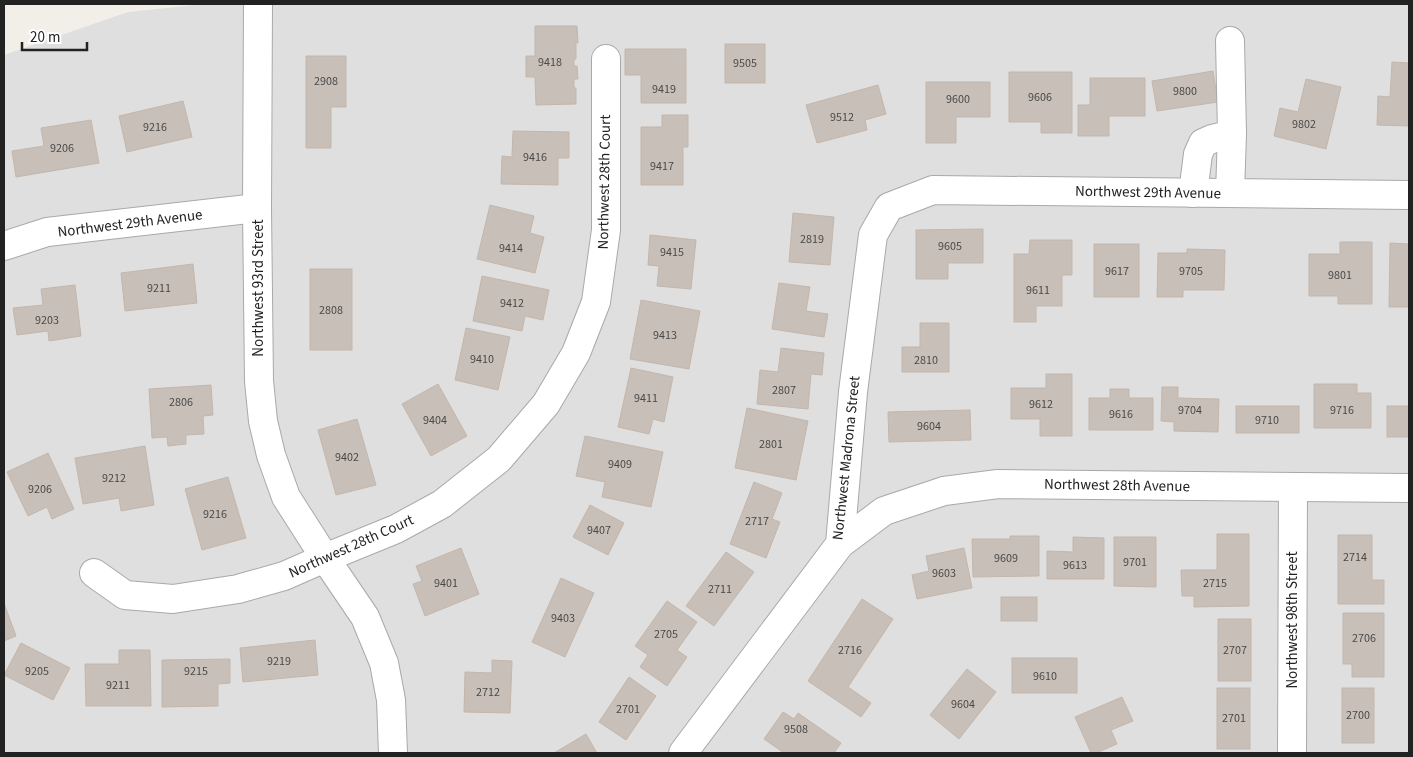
<svg xmlns="http://www.w3.org/2000/svg" width="1413" height="757" font-family="'Source Sans 3',sans-serif">
<rect width="100%" height="100%" fill="#f2efe9"/>
<polygon fill="#e0dfdf" points="205,4 1409,4 1409,753 4,753 4,55 128,12"/>
<g fill="#c7bfb8" stroke="#c4b6ab">
<polygon points="535,26 577,26 578,43 576,43 576,59 574,59 574,66 577,66 578,79 574,79 574,88 576,88 576,104 536,105 535,77 526,77 526,56 535,56"/>
<rect x="725" y="44" width="40" height="39"/>
<polygon points="625,49 686,49 686,103 641,103 641,75 625,75"/>
<polygon points="306,56 346,56 346,107 331,107 331,148 306,148"/>
<polygon points="1392,62 1409,63 1409,126 1377,125 1378,96 1390,97"/>
<polygon points="1213,71 1218,102 1157,111 1152,81"/>
<polygon points="1009,72 1072,72 1072,133 1041,133 1041,122 1009,122"/>
<polygon points="1090,78 1145,78 1145,116 1109,116 1109,136 1078,136 1078,105 1090,105"/>
<polygon points="1306,79 1341,87 1326,149 1274,136 1280,108 1298,112"/>
<polygon points="926,82 990,82 990,117 956,117 956,143 926,143"/>
<polygon points="878,85 886,114 865,120 867,130 817,143 806,105"/>
<polygon points="183,101 192,137 127,152 119,116"/>
<polygon points="662,115 688,115 688,147 683,147 683,185 641,185 641,127 662,127"/>
<polygon points="91,120 99,163 16,177 12,151 44,146 41,128"/>
<polygon points="513,131 569,132 569,158 558,158 558,185 501,184 502,156 512,157"/>
<polygon points="490,205 534,216 530,233 544,237 535,273 477,259"/>
<polygon points="793,213 834,217 830,265 789,262"/>
<polygon points="983,229 983,263 948,263 948,279 916,279 916,230"/>
<polygon points="650,235 696,240 691,289 657,286 659,266 648,265"/>
<polygon points="1030,240 1072,240 1072,275 1062,275 1062,306 1036,306 1036,322 1014,322 1014,254 1029,254"/>
<polygon points="1340,242 1372,242 1372,304 1338,304 1338,296 1309,296 1309,254 1340,254"/>
<polygon points="1390,243 1409,244 1409,307 1389,307"/>
<rect x="1094" y="244" width="45" height="53"/>
<polygon points="1187,249 1225,250 1224,290 1183,290 1183,297 1157,297 1158,253 1187,253"/>
<polygon points="193,264 197,303 125,311 121,273"/>
<rect x="310" y="269" width="42" height="81"/>
<polygon points="482,276 549,290 543,320 525,316 522,331 473,321"/>
<polygon points="779,283 810,287 806,311 828,314 824,337 772,329"/>
<polygon points="75,285 81,336 49,341 48,331 17,335 13,308 43,305 41,289"/>
<polygon points="641,300 700,311 689,369 630,359"/>
<polygon points="920,323 949,323 949,372 902,372 902,347 920,347"/>
<polygon points="466,328 510,337 498,390 455,380"/>
<polygon points="781,348 824,353 822,375 811,374 808,409 757,404 760,370 778,372"/>
<polygon points="631,368 673,377 664,422 653,419 649,434 618,427"/>
<polygon points="1046,374 1072,374 1072,436 1040,436 1040,419 1011,419 1011,388 1046,388"/>
<polygon points="438,384 467,436 431,456 402,404"/>
<polygon points="1314,384 1357,384 1357,393 1371,393 1371,428 1314,428"/>
<polygon points="211,385 213,415 203,416 204,434 186,435 186,444 168,446 167,437 152,438 149,389"/>
<polygon points="1162,387 1178,387 1178,398 1219,399 1218,432 1174,431 1174,422 1161,421"/>
<polygon points="1110,389 1129,389 1129,398 1153,398 1153,430 1089,430 1089,398 1110,398"/>
<rect x="1236" y="406" width="63" height="27"/>
<rect x="1387" y="406" width="22" height="31"/>
<polygon points="747,408 808,421 796,480 735,468"/>
<polygon points="970,410 971,440 889,442 888,412"/>
<polygon points="357,419 376,485 336,495 318,430"/>
<polygon points="585,436 663,452 651,507 602,497 605,482 576,476"/>
<polygon points="145,446 154,505 121,511 119,498 83,504 75,458"/>
<polygon points="48,453 74,509 52,519 47,507 28,516 7,472"/>
<polygon points="228,477 246,538 202,550 185,489"/>
<polygon points="754,482 782,493 772,519 780,522 766,558 730,544"/>
<polygon points="590,505 624,523 608,555 573,537"/>
<polygon points="1217,534 1249,534 1249,606 1194,607 1194,596 1182,596 1181,570 1217,570"/>
<polygon points="1338,535 1372,535 1372,580 1384,580 1384,604 1338,604"/>
<polygon points="1010,536 1039,536 1039,576 973,577 972,539 1010,539"/>
<polygon points="1073,537 1104,538 1104,579 1047,579 1047,551 1073,552"/>
<polygon points="1114,537 1156,537 1156,587 1114,586"/>
<polygon points="461,548 479,594 425,616 413,584 422,581 416,566"/>
<polygon points="964,548 972,588 917,599 912,575 929,571 926,556"/>
<polygon points="726,552 754,572 714,626 686,606"/>
<polygon points="561,578 594,593 565,657 532,642"/>
<rect x="1001" y="597" width="36" height="24"/>
<polygon points="862,599 893,619 848,687 871,703 861,717 808,681"/>
<polygon points="667,601 697,622 677,650 687,657 667,686 640,667 648,655 635,646"/>
<polygon points="4,603 16,636 4,641"/>
<polygon points="1343,613 1384,613 1384,677 1352,677 1352,664 1343,664"/>
<rect x="1218" y="619" width="33" height="62"/>
<polygon points="315,640 318,675 243,682 240,648"/>
<polygon points="21,643 70,668 53,700 4,675"/>
<polygon points="119,650 150,650 151,706 86,706 85,664 119,664"/>
<rect x="1012" y="658" width="65" height="35"/>
<polygon points="230,659 230,683 218,684 218,706 162,707 162,660"/>
<polygon points="492,660 512,661 510,713 464,712 465,672 492,673"/>
<polygon points="967,669 996,692 959,739 930,715"/>
<polygon points="629,677 656,696 626,740 599,722"/>
<rect x="1217" y="688" width="33" height="61"/>
<rect x="1342" y="688" width="32" height="55"/>
<polygon points="1122,697 1133,721 1111,730 1117,744 1096,753 1091,753 1075,717"/>
<polygon points="783,712 794,719 798,713 841,743 834,753 784,753 764,739"/>
<polygon points="586,734 597,753 554,753"/>
</g>
<g fill="none" stroke-linecap="round" stroke-linejoin="round">
<g stroke="#a9a9a9" stroke-width="30">
<g id="minor">
<polyline points="258,4 257,208 259,381 263,421 271,455 286,497 325,558 365,617 384,663 391,700 393,753"/>
<polyline points="1193,193 1198,154 1203,143 1212,139 1232,134 1230,41"/>
<polyline points="1230,193 1232,134"/>
<polyline points="4,246 47,232 257,208"/>
<polyline points="840,544 884,511 944,491 998,484 1409,488"/>
<polyline points="94,573 125,595 173,599 238,589 284,576 325,558 396,529 442,504 499,459 546,404 576,353 596,302 606,230 606,59"/>
<polyline points="683,753 840,544 853,392 873,235 889,207 933,190 1409,195"/>
<polyline points="1292,753 1293,487"/>
</g>
</g>
<use href="#minor" stroke="#fff" stroke-width="28"/>
</g>
<g text-anchor="middle" stroke-width="4.5" stroke-linejoin="round" paint-order="stroke">
<g font-size="12" fill="#4b4948">
<text x="550" y="66">9418</text>
<text x="745" y="67">9505</text>
<text x="326" y="85">2908</text>
<text x="664" y="93">9419</text>
<text x="1185" y="95">9800</text>
<text x="1040" y="101">9606</text>
<text x="958" y="103">9600</text>
<text x="842" y="121">9512</text>
<text x="1304" y="128">9802</text>
<text x="155" y="131">9216</text>
<text x="62" y="152">9206</text>
<text x="535" y="161">9416</text>
<text x="662" y="170">9417</text>
<text x="812" y="243">2819</text>
<text x="950" y="250">9605</text>
<text x="511" y="252">9414</text>
<text x="672" y="256">9415</text>
<text x="1117" y="275">9617</text>
<text x="1191" y="275">9705</text>
<text x="1340" y="279">9801</text>
<text x="159" y="292">9211</text>
<text x="1038" y="294">9611</text>
<text x="512" y="307">9412</text>
<text x="331" y="314">2808</text>
<text x="47" y="324">9203</text>
<text x="665" y="339">9413</text>
<text x="482" y="363">9410</text>
<text x="926" y="364">2810</text>
<text x="784" y="394">2807</text>
<text x="646" y="402">9411</text>
<text x="181" y="406">2806</text>
<text x="1041" y="408">9612</text>
<text x="1190" y="414">9704</text>
<text x="1342" y="414">9716</text>
<text x="1121" y="418">9616</text>
<text x="435" y="424">9404</text>
<text x="1267" y="424">9710</text>
<text x="929" y="430">9604</text>
<text x="771" y="448">2801</text>
<text x="347" y="461">9402</text>
<text x="620" y="468">9409</text>
<text x="114" y="482">9212</text>
<text x="40" y="493">9206</text>
<text x="215" y="518">9216</text>
<text x="757" y="525">2717</text>
<text x="599" y="534">9407</text>
<text x="1355" y="561">2714</text>
<text x="1006" y="562">9609</text>
<text x="1135" y="566">9701</text>
<text x="1075" y="569">9613</text>
<text x="944" y="577">9603</text>
<text x="446" y="587">9401</text>
<text x="1215" y="587">2715</text>
<text x="720" y="593">2711</text>
<text x="563" y="622">9403</text>
<text x="666" y="638">2705</text>
<text x="1364" y="642">2706</text>
<text x="850" y="654">2716</text>
<text x="1235" y="654">2707</text>
<text x="279" y="665">9219</text>
<text x="37" y="675">9205</text>
<text x="196" y="675">9215</text>
<text x="1045" y="680">9610</text>
<text x="118" y="689">9211</text>
<text x="488" y="696">2712</text>
<text x="963" y="708">9604</text>
<text x="628" y="713">2701</text>
<text x="1358" y="719">2700</text>
<text x="1234" y="722">2701</text>
<text x="796" y="733">9508</text>
</g>
<g font-size="15" fill="#222" stroke="#fff">
<text transform="translate(604 182) rotate(-89)" y="5">Northwest 28th Court</text>
<text transform="translate(1148 192) rotate(1)" y="5">Northwest 29th Avenue</text>
<text transform="translate(130 223) rotate(-7)" y="5">Northwest 29th Avenue</text>
<text transform="translate(258 288) rotate(-90)" y="5">Northwest 93rd Street</text>
<text transform="translate(846 458) rotate(-84)" y="5">Northwest Madrona Street</text>
<text transform="translate(1117 485) rotate(1)" y="5">Northwest 28th Avenue</text>
<text transform="translate(351 546) rotate(-24)" y="5">Northwest 28th Court</text>
<text transform="translate(1292 620) rotate(-90)" y="5">Northwest 98th Street</text>
</g>
</g>
<rect width="1413" height="757" fill="none" stroke="#222222" stroke-width="10"/>
<path d="M22 42v8h65v-8" fill="none" stroke="#222222" stroke-width="2.5"/>
<text x="30" y="42" font-size="15" fill="#222222" stroke="#ffffff" stroke-width="4" paint-order="stroke">20 m</text>
</svg>
